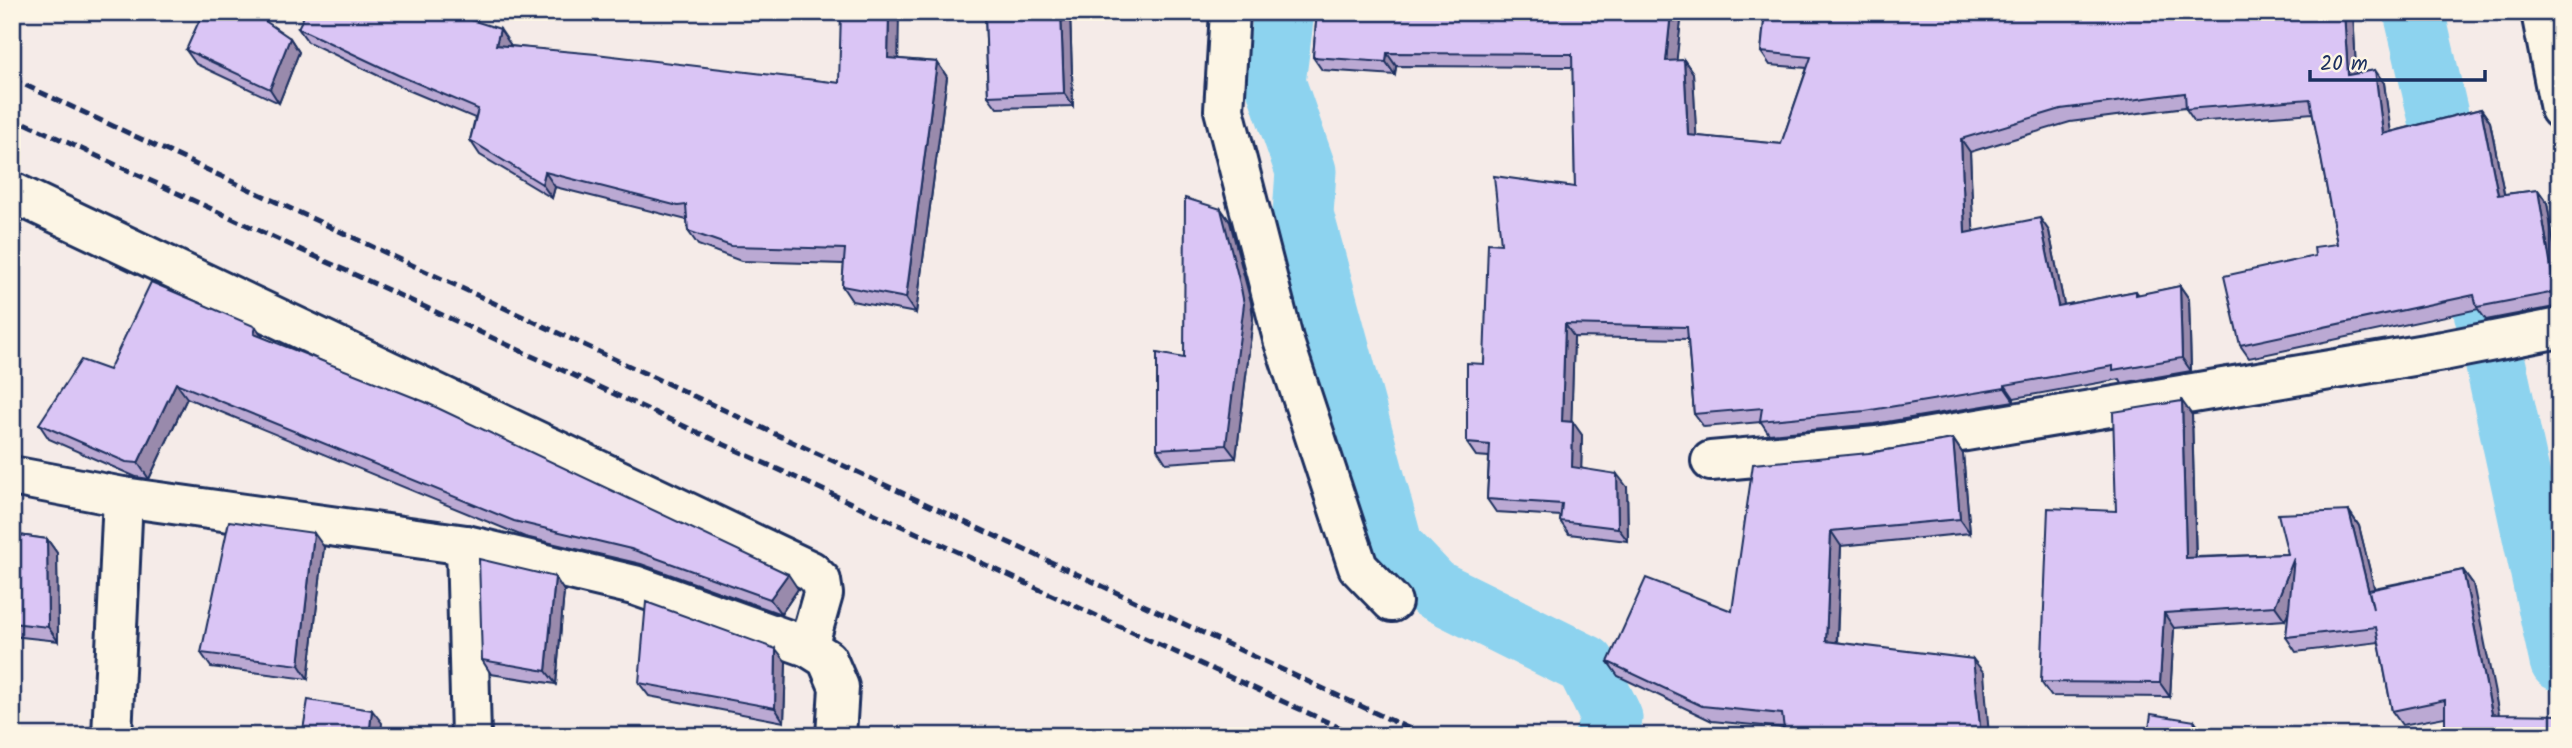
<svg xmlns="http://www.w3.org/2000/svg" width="2572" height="748" font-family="Kalam,sans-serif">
<rect width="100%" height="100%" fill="#f5ebe8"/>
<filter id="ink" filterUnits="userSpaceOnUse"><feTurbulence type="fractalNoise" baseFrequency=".0143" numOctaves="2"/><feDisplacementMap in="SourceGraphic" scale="14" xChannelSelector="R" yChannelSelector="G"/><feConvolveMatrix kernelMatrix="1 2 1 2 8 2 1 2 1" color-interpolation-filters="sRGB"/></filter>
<g filter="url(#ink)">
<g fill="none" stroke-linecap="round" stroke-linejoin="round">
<g stroke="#8dd3ef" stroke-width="61">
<polyline points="1284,12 1275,82 1306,171 1303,214 1393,547 1433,589 1586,665 1612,718 1605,736"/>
<polyline points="2414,12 2486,320 2560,661"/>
</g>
<g stroke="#1b2f5e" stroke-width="44">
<g id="street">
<polyline points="1230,12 1224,110 1283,339 1358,567 1392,602"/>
<polyline points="12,192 811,571 821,581 823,594 808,647"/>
<polyline points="1711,461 1877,446 2443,351 2560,328"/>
<polyline points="12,476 123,497"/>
<polyline points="466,545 471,736"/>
<polyline points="112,736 123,497 466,545 634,585 808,647 827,659 839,687 836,736"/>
</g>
</g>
<g stroke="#1b2f5e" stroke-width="44">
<polyline id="secondary" points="2541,12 2560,109"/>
</g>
<use href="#street" stroke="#fcf5e5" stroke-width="38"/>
<use href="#secondary" stroke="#fcf5e5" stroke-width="38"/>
<g stroke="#1b2f5e" stroke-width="5" stroke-dasharray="10 5" stroke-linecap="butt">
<polyline points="12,79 1425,736"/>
<polyline points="12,117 1358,736"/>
</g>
</g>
<g fill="#bba9d3" stroke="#1b2f5e" stroke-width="2">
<polygon points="985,12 1070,12 1073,106 997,108 988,96"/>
<polygon points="1317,12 1682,12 1676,61 1684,60 1693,73 1696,136 1781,144 1807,68 1770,65 1761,52 1765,12 2353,12 2356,73 2384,83 2390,132 2481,109 2490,122 2504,194 2538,190 2547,203 2560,281 2560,306 2486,320 2478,309 2249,358 2240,345 2315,256 2337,244 2313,113 2195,122 2186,109 2186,107 2070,122 1970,152 1973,231 2049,231 2064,305 2136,291 2139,295 2180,286 2189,299 2191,371 2122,383 2120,379 2014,398 2014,401 1874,424 1769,434 1761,422 1704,427 1694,414 1688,339 1574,337 1571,422 1582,435 1581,468 1627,487 1628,541 1569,534 1560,521 1561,516 1496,512 1487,499 1489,457 1476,456 1467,443 1484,364 1501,244 1575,187 1573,67 1396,66 1395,75 1322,70 1313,57"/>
<polygon points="459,16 510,44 510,46 839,83 898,59 937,62 947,77 916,313 852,301 842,286 844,264 741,261 698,245 688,231 687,220 555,187 552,198 480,155 470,140 475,118 408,90 308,42 298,28"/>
<polygon points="290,38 299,52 279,103 196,64 186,50"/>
<polygon points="1221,209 1230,222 1251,302 1253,318 1236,458 1166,463 1157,449 1184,358"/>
<polygon points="264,338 798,589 781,614 641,564 525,537 187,398 149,479 136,477 49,439 39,424 109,370"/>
<polygon points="2192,415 2196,557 2288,554 2349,511 2359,526 2374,588 2463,570 2473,584 2445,717 2402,725 2392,711 2379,642 2296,652 2286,637 2289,610 2285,620 2174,628 2170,697 2051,696 2041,682 2116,511"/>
<polygon points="1953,439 1963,454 1970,533 1841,546 1837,642 1984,673 1784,728 1712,721 1618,676 1608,662 1732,611 1869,453"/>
<polygon points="12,534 47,539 57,553 58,641 12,636"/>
<polygon points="324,547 308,679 211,667 201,653"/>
<polygon points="564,591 556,684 491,674 482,660"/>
<polygon points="786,662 784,722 649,696 639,683"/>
</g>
<g fill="#998aac" stroke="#1b2f5e" stroke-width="2">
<polygon points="446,12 460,12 456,27"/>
<polygon points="889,12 899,12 898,73 888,58"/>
<polygon points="1061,12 1070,12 1073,106 1064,93"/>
<polygon points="1671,12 1682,12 1675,74 1666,61"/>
<polygon points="2344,12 2353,12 2357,88 2348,75"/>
<polygon points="500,29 510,44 506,60 496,45"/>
<polygon points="290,38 299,52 279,103 270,89"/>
<polygon points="1387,53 1396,66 1395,75 1386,62"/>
<polygon points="1684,60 1693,73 1697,148 1688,135"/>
<polygon points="937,62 947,77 916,313 906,298"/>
<polygon points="2375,70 2384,83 2393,147 2383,134"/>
<polygon points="2481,109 2490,122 2507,208 2498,195"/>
<polygon points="1961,139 1970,152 1974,246 1965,233"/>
<polygon points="545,172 555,187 552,198 542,184"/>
<polygon points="2538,190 2547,203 2560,281 2560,299 2555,292"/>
<polygon points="1221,209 1230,222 1251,302 1253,318 1236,458 1226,445"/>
<polygon points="2040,218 2049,231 2067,319 2058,306"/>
<polygon points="2180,286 2189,299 2191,371 2182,358"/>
<polygon points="1565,324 1574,337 1571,434 1562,421"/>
<polygon points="256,327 267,343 254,334"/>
<polygon points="176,383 187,398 149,479 138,463"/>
<polygon points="2005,385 2014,398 2014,401 2005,388"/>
<polygon points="2182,401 2192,415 2196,572 2186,558"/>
<polygon points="1573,422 1582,435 1581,480 1572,467"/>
<polygon points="1953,439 1963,454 1970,533 1960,519"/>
<polygon points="1617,474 1627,487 1628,541 1618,528"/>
<polygon points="2349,511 2359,526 2383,624 2373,609"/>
<polygon points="1831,531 1841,546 1836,655 1826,641"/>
<polygon points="314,533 324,547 308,679 299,665"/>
<polygon points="47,539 57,553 58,641 48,627"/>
<polygon points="2294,558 2304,572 2285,620 2275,606"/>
<polygon points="2463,570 2473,584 2502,729 2492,714"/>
<polygon points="788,574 798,589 781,614 770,599"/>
<polygon points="555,577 564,591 556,684 546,671"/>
<polygon points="2164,613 2174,628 2170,697 2160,683"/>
<polygon points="776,649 786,662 784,722 775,708"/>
<polygon points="1973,659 1984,673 1989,736 1981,736"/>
<polygon points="372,710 382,723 381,736 369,736"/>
<polygon points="2195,721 2205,734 2204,736 2193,736"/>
</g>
<g fill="#dac5f5" stroke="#1b2f5e" stroke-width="2">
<polygon points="203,12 252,12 290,38 270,89 186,50"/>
<polygon points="306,12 446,12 500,29 496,45 596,54 839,83 841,12 889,12 888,58 937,62 906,298 842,286 845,249 731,246 688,231 686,205 678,206 545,172 542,184 470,140 478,109 398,75 298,28"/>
<polygon points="985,12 1061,12 1064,93 988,96"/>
<polygon points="1317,12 1671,12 1666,61 1684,60 1688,135 1781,144 1811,57 1761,52 1765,12 2344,12 2348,75 2375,70 2383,134 2481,109 2498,195 2538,190 2555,292 2477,307 2474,295 2240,345 2224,276 2315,256 2314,247 2337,244 2310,99 2186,109 2185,93 2061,109 1961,139 1965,233 2040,218 2058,306 2136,291 2136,295 2180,286 2182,358 2113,370 2113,366 2005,385 2005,388 1865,411 1760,421 1762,408 1694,414 1687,327 1565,324 1562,421 1573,422 1572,467 1617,474 1618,528 1560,521 1562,504 1487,499 1490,445 1467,443 1467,363 1484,364 1488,243 1501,244 1494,176 1575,187 1572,54 1387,53 1386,62 1313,57"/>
<polygon points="1185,198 1221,209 1241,288 1244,304 1226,445 1157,449 1157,353 1184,358"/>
<polygon points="151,282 256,327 254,334 425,402 788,574 770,599 631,549 514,521 176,383 138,463 126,462 39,424 81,360 109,370"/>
<polygon points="2182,401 2186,558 2288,554 2278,514 2349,511 2373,609 2369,590 2463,570 2492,714 2560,715 2560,736 2445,736 2445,700 2392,711 2376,627 2286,637 2294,558 2275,606 2164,613 2160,683 2041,682 2048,508 2116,511 2113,412"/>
<polygon points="1953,439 1960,519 1831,531 1826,641 1973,659 1981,736 1785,736 1782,714 1702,706 1608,662 1646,578 1732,611 1753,464 1869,453"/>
<polygon points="229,521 314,533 299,665 201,653"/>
<polygon points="12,534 47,539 48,627 12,623"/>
<polygon points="479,559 555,577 546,671 482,660"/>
<polygon points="646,602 776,649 775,708 639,683"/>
<polygon points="308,700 372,710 369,736 302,736"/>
<polygon points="2151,714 2195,721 2193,736 2148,736"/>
</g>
</g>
<rect width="2572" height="748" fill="none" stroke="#fcf5e5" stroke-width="42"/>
<rect x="21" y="21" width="2530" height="706" fill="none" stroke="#1b2f5e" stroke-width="2.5" filter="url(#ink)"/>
<path d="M2310 70v10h175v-10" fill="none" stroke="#1b2f5e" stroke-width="3.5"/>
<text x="2320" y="70" font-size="21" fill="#1b2f5e" stroke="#fcf5e5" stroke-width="5" paint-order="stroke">20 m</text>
</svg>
